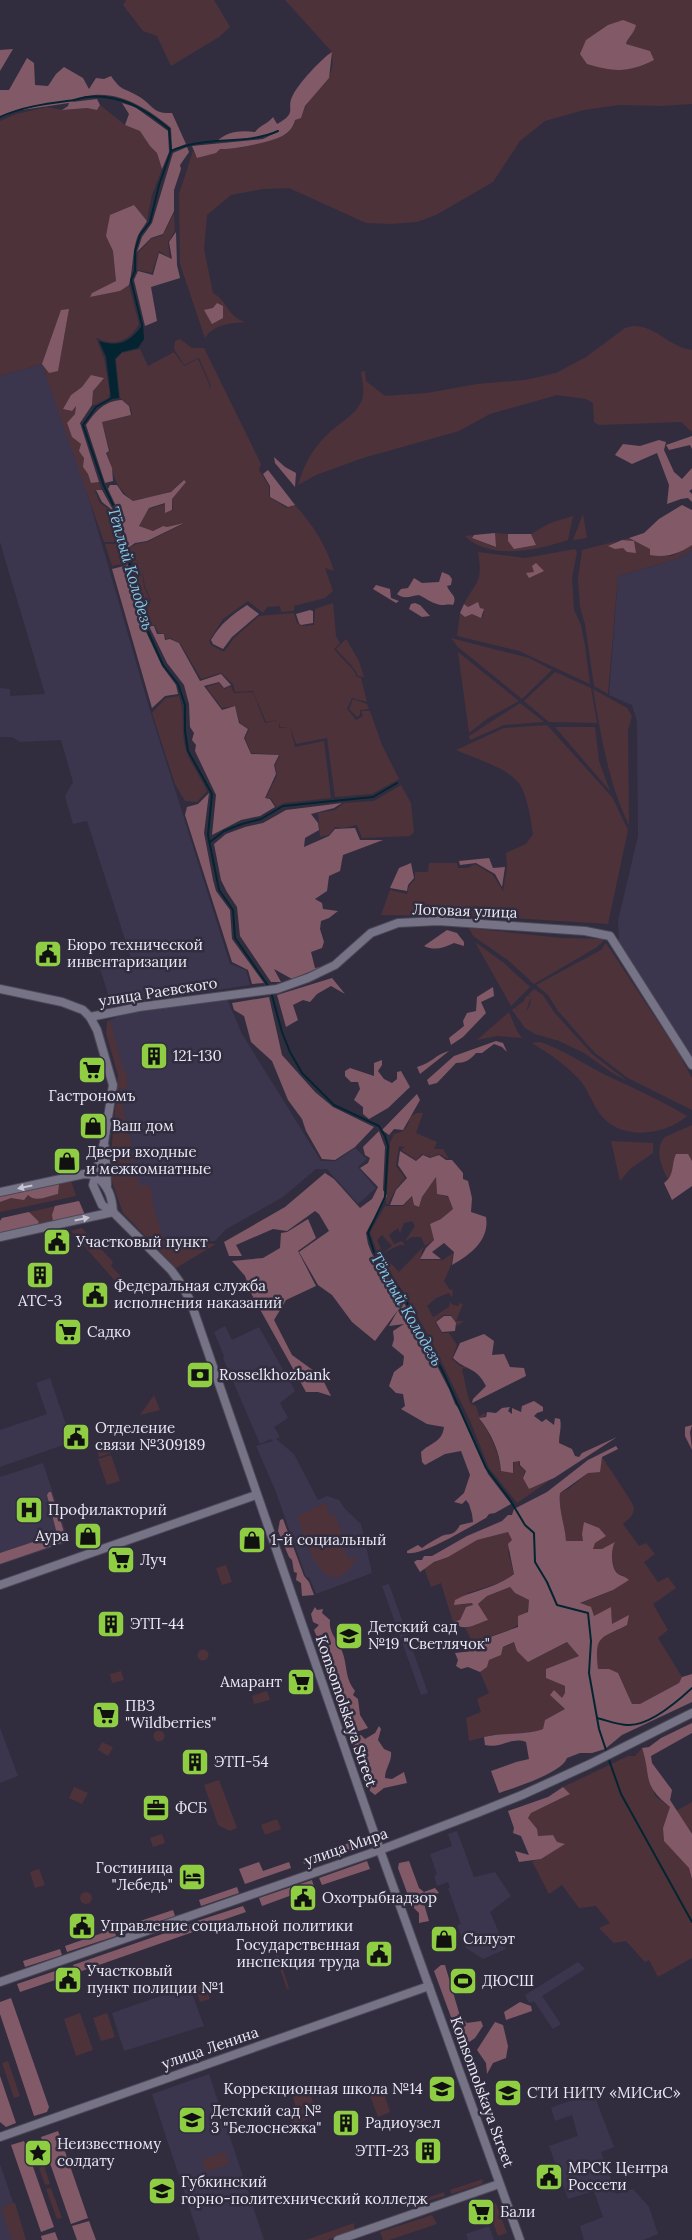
<svg xmlns="http://www.w3.org/2000/svg" width="692" height="2240" font-family="Lora,serif">
<rect width="100%" height="100%" fill="#312d3f"/>
<g fill="#3b364d">
<polygon points="42,364 79,465 149,707 230,964 246,970 250,985 112,1006 100,969 131,958 87,821 73,824 65,796 73,782 61,740 20,742 12,737 0,737 0,688 10,689 10,696 45,694 0,542 0,376"/>
<polygon points="692,550 692,1058 619,943 618,921 638,836 637,721 632,705 609,695 618,576 677,559"/>
<polygon points="227,999 242,1034 321,1161 336,1161 355,1148 367,1159 358,1167 376,1188 358,1204 327,1169 316,1169 283,1197 225,1230 215,1241 195,1241 166,1249 128,1164 119,1091 123,1085 107,1021 128,1013"/>
<polygon points="225,1326 232,1340 259,1327 295,1391 280,1403 288,1418 274,1427 280,1437 276,1439 294,1454 318,1500 327,1496 339,1500 345,1509 361,1524 372,1573 316,1594 309,1577 306,1577 276,1492 256,1446 273,1441 271,1439 260,1444 223,1358 224,1356 214,1332"/>
<polygon points="50,1378 72,1442 0,1467 0,1430 47,1414 36,1383"/>
<polygon points="43,1463 69,1542 0,1565 0,1477"/>
<polygon points="389,1584 428,1693 421,1695 382,1586"/>
<polygon points="0,1728 18,1776 0,1783"/>
<polygon points="457,1831 474,1877 495,1872 511,1896 490,1912 506,1949 483,1959 466,1948 457,1925 461,1924 448,1888 450,1887 448,1882 437,1886 434,1876 437,1874 430,1854 452,1846 448,1834"/>
<polygon points="578,1962 585,1969 542,1996 561,2024 553,2029 534,2001 529,2003 525,1995"/>
<polygon points="189,1986 204,2026 124,2051 112,2013"/>
<polygon points="209,2074 264,2240 200,2240 174,2161 152,2094"/>
<polygon points="593,2092 614,2147 601,2152 616,2194 633,2189 649,2207 658,2234 643,2240 584,2240 580,2226 603,2217 594,2191 568,2199 549,2146 578,2136 572,2115 555,2121 551,2108"/>
<polygon points="0,2164 26,2240 0,2240"/>
<polygon points="489,2226 494,2240 468,2240 466,2234"/>
</g>
<g fill="#4d323a" fill-rule="evenodd">
<polygon points="126,0 214,0 230,27 219,37 171,66 157,36 143,31 123,5"/>
<path d="M285,0h407v104l-32,2 -41,-1 -35,5 -39,11 -25,20 -27,41 -57,33 -19,7 -26,2 -25,-1 -77,-35 -26,1 -32,6 -24,20 -3,34 9,44c15,8 14,24 33,29 -15,1 -32,2 -41,16l-25,-74 -1,-70 14,-43 5,7 22,-9 24,-2 34,-9 7,-3 9,-10 1,-5 6,-2c4,-19 26,-31 31,-50 1,-5 0,-11 0,-16z"/>
<path d="M100,105l25,20 15,5 10,16 7,7 5,16 -10,26 -5,26 -13,-16 -28,31 7,15 3,31 -24,11 -2,4 30,-6 9,-6 10,39c-6,11 -16,20 -30,18 -5,0 -8,-3 -13,-4l8,20 6,35 -2,5 -13,7h-3l1,-14 10,-13 -11,-3 -10,12 -11,8 -8,14 9,2 4,-7 -1,10 -8,10 5,13 9,7 3,14 -1,9 5,7 3,9 8,-1 3,8 -7,1 5,12 11,8 -2,8 7,23h-12l-62,-178 -42,12v-255l16,-7 31,-7 16,3 24,-2 10,2zM69,310l-11,60 -9,3z"/>
<polygon points="174,213 175,231 168,242 170,258 159,251 152,273 137,270 138,253 151,239 163,235"/>
<path d="M633,326c22,-1 36,21 59,24v82l-11,-10 -82,3 -5,-3 -1,-19 -7,-4 -29,-4 -67,19 -31,17 -96,27 -47,17 -18,10c6,-20 14,-36 29,-50 11,-12 34,-22 36,-40 1,-7 -1,-16 -2,-23l4,-1 1,10 19,15 42,-3 50,-9 48,-4 31,-7 30,-16 39,-29z"/>
<path d="M180,339l12,9h12l57,116 -2,6 10,16v11l18,11 8,-3c18,20 31,40 39,66l-9,-3 8,23 -8,7 -31,8v5l-13,1 -1,-6 -13,1 -4,6 -15,-12 -25,18 -14,22 2,4 13,7 10,-14 25,-22 35,-3 3,10 5,3 12,-1 1,-16 18,-6 3,33 4,7 -6,6c8,11 18,16 23,28l4,1 6,24 -15,-4 -5,11 9,11 7,-4 -2,-5h9l12,34 17,34 -27,15 -37,3 -8,-59 -31,6 -6,-17h-10l-1,-6v7l11,-1 5,20 29,-6 7,57 -47,5 -8,4 -5,-9h-5l11,-23 -2,-10 5,-10 -29,-2 -6,-15 4,-9 -9,-6 -5,-17 -13,2 -16,-21 13,-4 5,6 7,-3 3,7 19,-1 12,31 13,-3 -12,2 -13,-31 -18,1 -2,-8 -12,-11 -20,6 -21,-36 -10,-5 -4,1 -1,-5 -7,-1 -3,-8h-6l-4,-8 6,-17 -6,-13 -3,-18 2,18 6,13 -5,16 -13,-58 9,6 -10,-7 -2,-9 7,-4 11,-2 38,-19 -18,4 -5,-1 -9,5 -14,-5 10,-17 16,-5v9l8,-3 -1,-11 14,-17 -3,-2c-3,3 -7,8 -11,11 -11,6 -28,6 -39,10 -21,-17 -18,-25 -26,-48l3,-2 -8,-29 30,-7 -2,-9 -10,-8 -4,-39 6,-6 18,-4 8,17 26,-14 10,14 14,-7 12,27 -3,5 4,-5 -12,-28 -15,7 -10,-16 1,-8z"/>
<polygon points="583,514 587,538 573,540"/>
<path d="M573,516l-5,24c-30,10 -78,21 -103,-4l9,-1 -2,3 23,9v-14l13,1v7l28,4 -5,-11 19,-11z"/>
<polygon points="629,538 651,549 658,556 672,556 692,545 692,550 677,559 618,576 608,694 594,686 585,624 580,607 578,579 582,550 617,541 609,546 629,542 622,540"/>
<polygon points="105,544 117,544 122,564 112,566"/>
<path d="M575,549l2,3 -5,26 2,32 7,15 4,21 5,38 -71,-33 -62,-15 3,-23 5,4 7,-3 9,4 2,-2 1,-4 -8,-9 -8,4 -4,-3c13,-25 19,-20 14,-52l47,6z"/>
<polygon points="451,638 529,658 552,670 522,699 458,647"/>
<path d="M346,639l13,22 5,16 -6,-1c-5,-12 -14,-17 -22,-27z"/>
<polygon points="458,652 519,701 488,718 469,733"/>
<polygon points="555,672 591,688 597,723 549,722 524,701"/>
<path d="M593,689l34,19 5,8 -4,14 1,95c-21,-43 -28,-89 -36,-136z"/>
<path d="M179,696c6,16 2,34 6,51 4,15 16,30 22,44l-10,11 -12,-1 -10,-17 -23,-71 14,-15z"/>
<polygon points="353,699 367,704 369,709 360,710 360,715 357,717 349,709"/>
<polygon points="520,703 544,722 504,725 470,740 469,736"/>
<path d="M547,725l65,72 16,33 -20,94 -113,-7 -114,-2 9,-25 17,4 2,-8 6,-7v-7h13l1,-9h28l1,5h10l7,-4 18,11 10,16 4,-24 -1,-14 20,-9 7,-10c-2,-14 -6,-41 -15,-52 -11,-14 -46,-25 -62,-32l48,-22z"/>
<polygon points="555,727 595,727 599,761 610,791"/>
<polygon points="401,785 411,803 414,832 410,836 362,838 357,825 343,828 335,827 329,835 320,837 318,813 335,810 344,803 374,801"/>
<polygon points="469,928 561,938 605,939 597,947 534,984 509,961 473,936"/>
<polygon points="475,942 504,963 530,987 511,1006"/>
<polygon points="606,943 678,1052 692,1078 692,1110 628,1078 595,1053 558,1011 548,995 536,985 601,950"/>
<polygon points="534,989 543,995 554,1012 592,1054 627,1081 611,1072 584,1053 559,1041 535,1034 525,1028 512,1010 515,1007 518,1012 516,1007 524,1001 526,996 531,996 526,1012 530,1005 531,996 528,995"/>
<polygon points="509,1012 517,1031 522,1038 497,1036 477,1040"/>
<polygon points="110,1020 123,1070 125,1070 128,1080 126,1081 128,1088 119,1089 135,1162 110,1167 118,1075 106,1033 107,1022"/>
<path d="M541,1042c27,10 47,25 73,37 25,11 49,23 73,37 -23,20 -67,25 -87,-2 -8,-11 -12,-26 -22,-36 -13,-14 -30,-25 -46,-35z"/>
<path d="M417,1113h6l-7,20 21,9 -3,7h9l6,10 -10,-5 -8,3 -9,-3 -6,6 -15,-10 4,-3 -6,-1 -3,20 9,12 -10,12 -7,14h-2l4,-61 4,-9c11,-2 14,-7 16,-17z"/>
<path d="M692,1125v39l-25,14c-6,-14 -13,-29 -2,-41z"/>
<polygon points="611,1141 653,1143 653,1153 630,1169 620,1181"/>
<path d="M133,1167l8,19 9,-1 4,24 12,38c24,-8 27,-4 50,-3l-40,24 -53,-55 -14,-40z"/>
<path d="M436,1177l1,17 11,3 5,12 -12,10 -11,5 4,16 -9,6 -4,-9h-9l-7,4 10,-15 -3,-5 -8,2 -4,10 -2,-5 -9,7 5,9 8,-3 3,4h-5l-17,8 9,-7 -10,-11 -5,5 7,16 15,16 24,-25 -3,13h23l10,-7 -2,12 -7,16 6,9 3,-1 -1,9 -3,-5 -13,5 -9,8 6,11 16,-10 1,-5 3,3 5,1 2,-3 3,1 -7,17h8l-7,5 -6,-11h-8l-8,7 7,11h7l8,12 -5,14 8,7 11,3 -8,-1 -1,2c3,10 5,26 9,34l5,2 3,10 6,-3v3l-6,2c11,16 20,34 22,53l12,2 1,-11 6,-1 -1,4 6,6 -2,6 6,12 21,-9 -33,23 -28,-35 -18,-45 -38,-79 -27,-48 -29,-44 -7,-20 15,-26h18l9,-9 2,8 5,3 3,-11z"/>
<polygon points="71,1181 76,1196 0,1212 0,1196"/>
<polygon points="79,1201 85,1215 0,1234 0,1221 2,1218"/>
<polygon points="82,1228 113,1262 111,1266 133,1289 124,1291 71,1231"/>
<polygon points="154,1395 160,1410 140,1415"/>
<polygon points="110,1440 113,1452 99,1457 95,1445"/>
<polygon points="111,1455 120,1481 107,1485 98,1459"/>
<path d="M602,1457c5,8 32,47 32,51 0,8 -6,11 -11,16l16,22 7,-3 9,11 -11,8 14,20 10,-5 8,11 -23,16 15,26 -10,8 24,39 -3,6 -39,21h-8l-10,-22 -13,-13h-11l-2,-18 3,-11 8,-6 11,-4 10,-14 -17,9 1,-11 -18,2 -15,-12 34,-14 15,-10 -4,-4 -6,-2c-6,-7 -9,-22 -4,-31l-12,6h-9l1,-6 11,-7 -20,-14 -3,12 2,7h-18c-1,-16 -8,-32 -6,-48l10,-5 32,-27z"/>
<path d="M325,1503l6,13 4,-1 11,30 -3,2 5,12 10,-3c-32,56 -51,-13 -61,-40z"/>
<polygon points="508,1532 512,1540 508,1552 514,1574 505,1581 468,1593 459,1605 472,1603 473,1605 466,1607 460,1620 453,1622 441,1583 431,1587 424,1568 477,1540"/>
<polygon points="226,1565 232,1582 222,1585 216,1568"/>
<path d="M510,1587l5,6 14,7c-2,39 -34,25 -54,47l-10,-19 22,-8 -9,-16 9,-8z"/>
<polygon points="515,1642 528,1662 568,1642 579,1656 546,1669 546,1678 565,1686 565,1693 562,1699 550,1695 565,1709 545,1720 543,1729 532,1733 492,1735 469,1741 466,1718 481,1712 477,1699 489,1693 480,1672 487,1667 489,1660 501,1655 503,1648"/>
<circle cx="203" cy="1655" r="5.5"/>
<polygon points="121,1671 124,1680 112,1683 110,1674"/>
<polygon points="267,1691 270,1700 254,1704 252,1696"/>
<circle cx="159" cy="1736" r="5.5"/>
<polygon points="102,1742 113,1747 108,1756 98,1750"/>
<polygon points="642,1748 655,1796 670,1807 663,1828 664,1841 689,1868 692,1879 692,1958 658,1977 649,1960 645,1962 626,1941 614,1943 599,1928 610,1923 596,1906 579,1908 562,1885 549,1894 532,1861 541,1859 557,1842 553,1835 538,1836 528,1818 531,1813 570,1794 563,1787 628,1756 635,1756"/>
<polygon points="219,1780 237,1828 230,1831 218,1825 204,1785"/>
<polygon points="74,1787 88,1793 82,1804 69,1798"/>
<polygon points="692,1802 692,1834 676,1811"/>
<polygon points="277,1819 281,1829 265,1835 261,1825"/>
<polygon points="162,1834 165,1843 153,1847 150,1838"/>
<polygon points="39,1869 45,1885 35,1888 30,1872"/>
<circle cx="86" cy="1898" r="6"/>
<polygon points="271,1943 274,1943 289,1988 287,1989"/>
<polygon points="205,1984 210,1999 200,2002 195,1987"/>
<polygon points="80,2013 93,2050 76,2056 64,2019"/>
<polygon points="107,2013 115,2037 101,2041 93,2018"/>
<polygon points="8,2061 20,2096 14,2098 2,2063"/>
<polygon points="307,2086 318,2115 293,2125 289,2116 297,2112 292,2093"/>
<polygon points="383,2091 390,2112 378,2117 370,2096"/>
<polygon points="225,2152 229,2164 206,2172 202,2160"/>
<polygon points="44,2166 50,2184 45,2185 39,2168"/>
<polygon points="483,2179 482,2184 451,2194 450,2190"/>
<polygon points="51,2188 62,2218 57,2219 46,2189"/>
<polygon points="444,2192 445,2196 405,2207 405,2205"/>
<polygon points="15,2203 26,2240 12,2240 2,2210 5,2205"/>
<polygon points="496,2203 507,2233 498,2236 487,2207"/>
<polygon points="432,2215 437,2224 389,2240 383,2240 380,2232"/>
<polygon points="354,2223 354,2231 327,2240 306,2240"/>
</g>
<g fill="#825a67">
<path d="M623,20l13,5c-2,9 -9,13 -10,19l24,7 4,9c-26,13 -40,12 -67,4l-7,-10 6,-14 22,-15z"/>
<polygon points="13,49 0,71 0,50"/>
<path d="M332,52l-3,26 -24,28 -4,12 -6,2c-1,6 -6,12 -11,15 -10,7 -53,15 -64,14l-4,4 -19,5 -5,-12 71,-7 16,-8 -16,6 -47,5c11,-11 25,-12 39,-10 5,-7 13,-8 18,-15l4,7c22,-12 8,-15 16,-29 6,-12 28,-36 39,-43z"/>
<path d="M27,58l7,5 1,22 13,1 8,-12 8,-7 19,11 6,11 7,-11 8,1 7,-3c11,16 12,11 27,20 15,8 13,18 34,17l14,31 -14,6 -1,-22c-27,-23 -65,-45 -99,-26l25,-3 3,6 -3,5 -10,-2 -25,2 6,-4 1,-3 -54,8 -15,7v-28h9z"/>
<polygon points="122,103 135,107 168,131 169,152 162,169 157,153 150,146 140,131 125,125 129,114"/>
<polygon points="187,147 189,152 180,165 181,169 174,190 174,211 163,234 151,238 137,252 142,237 152,223 173,153"/>
<path d="M134,205l13,16c-3,6 -8,11 -10,17 -5,16 -4,31 -8,47l-9,6 -30,6 2,-4 24,-12 -3,-30 -7,-15 4,-21z"/>
<polygon points="176,232 177,265 180,278 151,287 157,321 145,326 134,280 138,271 153,275 159,253 172,259 169,242"/>
<polygon points="217,303 223,306 223,318 212,324 204,310 213,308"/>
<polygon points="69,309 58,371 49,373 42,364 61,310"/>
<polygon points="91,375 104,378 93,391 92,405 80,423 99,482 91,483 88,474 83,467 84,458 79,451 81,444 72,437 67,423 75,414 76,406 72,411 63,409 71,395 82,387"/>
<path d="M122,400l7,6 2,9 -29,7 7,29 -3,2 6,15 1,13 -8,2 -19,-58c10,-14 18,-24 36,-25z"/>
<polygon points="692,436 692,449 690,445 669,450 666,445"/>
<polygon points="659,440 666,442 664,450 674,472 682,479 692,468 692,489 689,491 692,494 692,502 688,498 681,499 667,504 669,485 657,453 632,464 615,455 623,444 640,446"/>
<polygon points="274,457 285,467 296,473 295,487 275,463"/>
<polygon points="268,470 295,505 288,507 270,497 270,486 263,474"/>
<polygon points="184,480 186,482 172,499 172,510 165,513 165,503 149,508 139,526 153,531 163,526 167,527 184,523 147,541 135,543 128,548 121,517 108,489 110,485 117,485 123,494 133,501 171,492"/>
<polygon points="96,490 102,490 117,517 140,619 162,666 176,685 178,694 165,696 152,708 112,569 124,566 120,545 110,520 112,510 102,502"/>
<path d="M682,505l10,5v35c-14,9 -25,13 -42,10v-6l-21,-11 15,-5 15,-14z"/>
<polygon points="495,533 496,547 472,538 474,535"/>
<polygon points="508,534 531,534 536,545 514,549 508,541"/>
<polygon points="622,540 634,541 636,553 627,552 623,548 615,549 608,546"/>
<polygon points="536,563 544,571 529,578 526,573 534,572 532,566"/>
<path d="M442,572l7,3 3,4 -1,6 -4,1c3,8 11,10 6,19 -5,-1 -7,0 -11,0 -7,0 -17,-7 -23,-10 -8,1 -15,5 -22,-1l4,-5 7,-1 6,-10 8,5 17,-1z"/>
<polygon points="376,585 390,589 391,598 399,601 396,603 373,589"/>
<polygon points="478,602 480,608 484,609 481,618 472,614 465,617 460,613 464,604 468,607"/>
<polygon points="415,603 420,605 430,616 422,617 409,609 411,604"/>
<path d="M247,605l12,9 -27,23 -9,12 -10,-5 -2,-4c10,-17 21,-25 36,-35z"/>
<polygon points="310,610 313,611 313,623 301,625 299,623 296,614"/>
<polygon points="149,626 154,626 157,634 164,634 165,640 170,639 179,643 200,681 221,674 231,685 224,688 219,682 204,686 222,710 235,706 239,723 248,729 244,738 251,754 279,755 274,765 276,774 265,798 270,799 275,807 260,816 241,820 212,835 216,795 195,751 196,745 192,740 194,733 190,727 189,704 184,685 167,663"/>
<polygon points="209,793 204,833 213,880 216,891 230,910 232,939 264,983 252,984 248,970 232,962 185,815 187,807 198,804"/>
<polygon points="342,803 334,808 311,814 318,823 319,830 305,838 304,847 329,836 335,829 355,828 360,840 383,840 343,855 340,871 329,876 327,891 315,899 322,903 323,909 338,911 329,918 321,921 320,929 324,942 322,948 311,952 315,968 321,967 292,979 274,969 281,982 271,982 240,936 237,907 227,892 221,880 214,844 226,834 245,827 263,823 286,810"/>
<polygon points="489,858 493,868 505,867 502,887 495,874 476,863 460,865 459,861"/>
<polygon points="411,863 414,878 408,885 407,891 390,888 399,868"/>
<path d="M447,930l10,3 7,9v4l-10,-3c-11,5 -19,8 -30,3z"/>
<polygon points="332,978 345,994 331,986 317,994 310,1002 303,1000 293,1005 298,1020 286,1027 277,995"/>
<polygon points="493,987 494,996 481,1002 486,1013 463,1037 451,1045 449,1038 464,1026 463,1021 467,1013 476,1011 477,997"/>
<polygon points="269,997 282,1055 315,1092 333,1107 374,1127 355,1147 335,1160 322,1159 306,1131 302,1119 288,1100 272,1061 251,1042 244,1016 234,1010 232,1003"/>
<path d="M496,1041l7,2 4,9 -5,-5 -8,-3 -12,9h-6c-6,7 -11,10 -20,10l-19,20 -8,2 -2,-5 27,-24z"/>
<path d="M449,1051l-29,23 -3,-7c15,-4 19,-13 32,-16z"/>
<polygon points="382,1060 382,1065 378,1071 384,1079 392,1083 397,1079 397,1072 401,1071 410,1087 388,1108 369,1119 363,1114 363,1107 354,1100 360,1089 358,1082 351,1082 345,1076 345,1071 350,1068 374,1076 374,1063"/>
<polygon points="417,1094 420,1100 403,1130 394,1129 389,1135 382,1130"/>
<path d="M379,1131l6,16 -2,43 4,6 -18,31 -3,6 2,11 4,10 31,47 46,88 6,15 5,6 28,64 23,30 -16,9 -6,1 -3,4c-17,9 -63,38 -79,35v-2l11,-6 4,3c5,-4 12,-8 18,-11 8,-5 13,1 20,-12l13,-3 -1,-8 -3,-10 -3,-4 -4,4 -8,-2 10,-9 6,-18 -9,-24 -16,3 -20,11 -3,-3 -1,-10c10,-10 21,-9 23,-25l-17,-3 -26,-15 4,-3 -2,-12 -7,-1 -7,-7 5,-14 9,-7 1,-9 -12,-10 2,-7 -1,-8 11,-7 -15,2 9,-16 -23,31 -23,-19 -20,-27 -14,-10 -19,-33 30,-21 -10,-17 -4,-3 -28,20 -14,-2 -37,16 6,11h-13l-5,-14 61,-35 40,-34 9,6 26,29 12,-9 6,-12 -18,-19 8,-5 2,-5 -5,-3 -2,-8z"/>
<path d="M400,1151l16,10 7,-6 7,3 9,-3 7,5h6l11,13v6l5,2 4,17 -1,14 15,5c4,23 -16,38 -34,48l2,-13 -10,-9 -12,9 9,7h-21l6,-11 8,-8 -4,-16 11,-5 12,-10 -5,-13 -11,-2 -1,-17 -14,20 -3,10 -5,-2 -2,-9 -9,9h-13l6,-15 11,-12 -9,-13z"/>
<path d="M676,1154h12l4,7v25l-20,14 -8,-17c11,-8 7,-18 12,-29z"/>
<path d="M59,1184l-1,10c-10,2 -22,9 -30,1l-4,5 -13,-2 -11,4v-6z"/>
<polygon points="79,1201 85,1215 53,1221 52,1215 55,1206"/>
<polygon points="29,1212 39,1222 36,1226 0,1234 0,1221 2,1218"/>
<polygon points="308,1219 316,1238 298,1251 316,1286 286,1300 274,1320 292,1355 321,1376 331,1396 318,1392 306,1392 252,1295 245,1276 232,1261 263,1258 280,1248 281,1233 287,1232"/>
<polygon points="444,1316 451,1316 456,1323 455,1331 442,1332 436,1322"/>
<path d="M484,1334l10,7 -2,14 12,-1 6,13 14,1 2,8 -54,27 1,-4 13,-13c-10,-20 -20,-15 -33,-28l7,-15z"/>
<path d="M534,1401l9,6v4l-6,2 -3,3 8,6 4,-3 8,6 1,-7 5,1c2,8 -1,15 -1,24l13,6 3,7 4,1 3,-4 35,-16 -63,41 -25,11 -6,-11 3,-7 -6,-6v-4l-7,1v11l-12,-2c-1,-19 -10,-38 -22,-53l7,-1 1,-5 9,1 6,-5 8,-1 -2,4 4,3v-6l9,4 1,-6z"/>
<polygon points="692,1425 690,1432 692,1450 685,1436 685,1427"/>
<path d="M616,1446l2,3 -16,8 -2,15 -12,1 -28,20c-2,15 5,32 6,48h17l-1,-7 2,-12 15,6 7,8 -11,7 -2,6h9l13,-7c-4,6 -5,26 3,32 3,2 7,2 11,6l-16,10 -33,13 11,4 3,9 17,-9 1,17 17,-9 -2,10c-26,14 -33,9 -29,44h11l9,4 14,31h8l39,-21 3,-6 10,-3v28l-70,33 -17,14 -13,4h-12l-13,5c-5,15 -51,29 -68,35l-8,-22 25,-9 13,-3 -3,-17c-14,-6 -25,7 -41,3l-1,-8c20,-5 40,-1 59,-8l2,-9 20,-11 -15,-14 4,-5 8,8 3,-5v-7l-19,-8v-9l33,-13 -12,-14 -39,20 -11,-11 -3,-9 -11,5 -2,8 -12,5 -2,7 -7,5 -12,-5 -7,2 -5,-3 2,-6 -3,-7 17,-2 10,-11 36,-13v-11l10,-4 1,-12 -14,-7 -5,-6 -23,9 -9,8 10,16c-13,4 -24,13 -35,2l7,-2 6,-13 7,-2 -1,-2 -18,2 1,-5c19,-10 42,-12 59,-26l-6,-30 4,-4 -4,-8 -31,8 -29,17 -14,5 -14,10 -6,-10 3,-2h5l2,-4h8l35,-20 35,-15 6,-6h4l2,-6 33,-17 41,-32z"/>
<polygon points="49,1492 51,1492 67,1541 0,1564 0,1553 57,1534 47,1495"/>
<polygon points="283,1519 304,1576 309,1582 314,1595 302,1596 301,1583 296,1580 297,1573 294,1572 292,1560 289,1557 278,1531 280,1520"/>
<path d="M315,1607l2,3 6,-1 -1,4 8,7c-2,14 11,23 14,37 3,12 2,23 11,34l-2,4 5,4 2,16 8,13 -9,3h-10l-4,-13v-11l-5,-4 2,-10 -9,-8 -2,-7 -3,-2 -4,-15 -4,-4 1,-10 -7,-17 5,-5 -6,-3 -2,-8z"/>
<path d="M692,1723v10l-41,23 1,7 20,27 -2,10 22,34v45l-3,-11 -25,-27 -1,-13 7,-21c-29,-24 -18,-28 -28,-59l7,-1 12,-9z"/>
<path d="M379,1726l2,3 -3,11 6,9 7,3c1,10 -6,16 -6,26l7,1 12,-7 3,11 -23,5 -9,7 -5,-4 -17,-46v-7l8,-3 4,4 10,-6z"/>
<polygon points="563,1787 570,1794 531,1813 528,1818 537,1829 538,1836 553,1835 557,1842 565,1844 541,1859 519,1862 515,1851 529,1855 521,1836 513,1833 514,1828 508,1811 548,1797"/>
<polygon points="359,1840 361,1846 304,1864 302,1858"/>
<polygon points="367,1861 370,1869 322,1885 319,1878"/>
<polygon points="409,1861 419,1888 424,1892 435,1888 439,1893 422,1897 429,1921 419,1923 419,1913 412,1906 398,1868 399,1863"/>
<polygon points="259,1862 263,1871 289,1862 291,1868 245,1884 239,1869"/>
<polygon points="312,1880 314,1887 262,1906 259,1898"/>
<polygon points="237,1887 239,1893 201,1906 199,1900"/>
<polygon points="243,1906 246,1912 200,1928 197,1921"/>
<polygon points="173,1910 175,1916 121,1934 119,1928"/>
<polygon points="191,1924 193,1932 76,1973 73,1965"/>
<polygon points="114,1929 116,1936 67,1952 65,1946"/>
<polygon points="60,1949 62,1955 25,1967 23,1961"/>
<polygon points="441,1965 445,1965 460,2016 467,2023 481,2021 483,2026 475,2038 462,2047 434,1971"/>
<polygon points="61,1969 64,1977 20,1992 17,1984"/>
<polygon points="11,1998 49,2107 47,2112 34,2116 0,2014 0,2002"/>
<polygon points="520,2002 531,2006 532,2011 506,2020 504,2012"/>
<polygon points="495,2022 503,2025 508,2046 506,2058 493,2063 487,2074 486,2063 477,2050"/>
<polygon points="0,2076 16,2123 6,2127 0,2122"/>
<polygon points="58,2131 88,2218 71,2224 41,2137"/>
<polygon points="24,2141 54,2227 41,2232 11,2145"/>
<polygon points="89,2221 96,2240 77,2240 72,2226"/>
<polygon points="55,2232 58,2240 42,2240 41,2236"/>
</g>
<path fill="#032430" d="M143,324l1,15 -6,9 -16,4 -7,7 4,39 -8,1 -5,-42 -7,-16c21,7 32,0 44,-17z"/>
<g fill="none" stroke-linecap="round" stroke-linejoin="round">
<g stroke="#032430" stroke-width="2">
<path d="M0,117c22,-10 44,-13 67,-16 6,0 13,-3 19,-4 33,-4 59,12 83,32l2,22 -12,34 -9,37 -10,13 -5,16v20l-4,9 11,45"/>
<path d="M171,151c33,-16 74,-5 107,-20"/>
<polyline points="112,398 96,407 83,425 104,486 119,517 142,618 163,665 178,684 185,705 185,731 188,751 212,794 208,835 219,890 233,910 235,938 269,987"/>
<polyline points="210,842 224,831 242,824 261,819 283,806 373,797 397,783"/>
<polyline points="271,992 282,1032 290,1052 302,1073 334,1105 379,1126 385,1136 388,1146 385,1197 368,1233 374,1252 403,1295 444,1374 486,1468 510,1500 525,1525 534,1533 535,1562 547,1582 557,1605 588,1613 591,1641 589,1673 599,1729 607,1753"/>
<path d="M597,1718c9,2 21,7 31,7 21,1 49,-23 64,-37"/>
<polyline points="608,1757 621,1794 692,1922"/>
</g>
<g stroke="#4b4857" stroke-width="10">
<g id="secondary">
<polyline points="0,989 62,1002 83,1010 90,1017 97,1030 113,1085 104,1143 93,1185 102,1205 113,1212 171,1270 179,1281 190,1300 380,1850 520,2240"/>
<polyline points="90,1017 139,1007 277,989 308,978 335,965 371,933 398,923 438,921 585,931 610,936 692,1065"/>
<polyline points="105,1147 107,1185"/>
<path d="M95,1175c13,11 17,20 18,37"/>
<polyline points="0,1192 84,1174 95,1175"/>
<polyline points="0,1237 113,1212"/>
<polyline points="0,1585 256,1495"/>
<polyline points="0,1982 380,1850 477,1813 522,1795 590,1764 692,1713"/>
<polyline points="0,2137 429,1986"/>
<polyline points="338,2240 499,2184"/>
</g>
</g>
<use href="#secondary" stroke="#767387" stroke-width="8"/>
</g>
<defs><path id="oneway-solid" d="M-6-.8H1V-3.2L6.5 0L1 3.2V.8H-6Z" transform="scale(1.25)"/></defs>
<g fill="#c7c5d3">
<use href="#oneway-solid" transform="translate(25 1187) rotate(168)"/>
<use href="#oneway-solid" transform="translate(82 1219) rotate(-12)"/>
</g>
<defs>
<g id="civic-square" transform="scale(1.4375)"><rect x="-9" y="-9" width="18" height="18" rx="4" fill="#8fcd42" stroke="#312d3f"/><path d="M-.6-6.5H3V-4.5H.6V-3L4-1V1h2V6H-6V1h2V-1L-.6-3ZM-1.2 2.5V6h2.4V2.5Z" fill="#111"/></g>
<g id="building-square" transform="scale(1.4375)"><rect x="-9" y="-9" width="18" height="18" rx="4" fill="#8fcd42" stroke="#312d3f"/><path d="M-4-6H4V6H1V3H-1V6H-4ZM-2.5-4.3h1.7v1.8h-1.7ZM.8-4.3h1.7v1.8H.8ZM-2.5-1h1.7V.8h-1.7ZM.8-1h1.7V.8H.8Z" fill="#111"/></g>
<g id="supermarket-square" transform="scale(1.4375)"><rect x="-9" y="-9" width="18" height="18" rx="4" fill="#8fcd42" stroke="#312d3f"/><path d="M-6-5.5h2.5l.6 2H6L4.5 2H-2.5L-4.4-4H-6ZM-1.5 3.2a1.3 1.3 0 1 0 .1 0ZM3 3.2a1.3 1.3 0 1 0 .1 0Z" fill="#111"/></g>
<g id="shop-square" transform="scale(1.4375)"><rect x="-9" y="-9" width="18" height="18" rx="4" fill="#8fcd42" stroke="#312d3f"/><path d="M-5-2.5h2.3a2.7 3.5 0 0 1 5.4 0H5L5.5 6h-11ZM-1.5-2.5h3a1.5 2.3 0 0 0-3 0Z" fill="#111"/></g>
<g id="bank-square" transform="scale(1.4375)"><rect x="-9" y="-9" width="18" height="18" rx="4" fill="#8fcd42" stroke="#312d3f"/><path d="M-6-4H6V4H-6ZM0-2.3a2.3 2.3 0 1 0 0 4.6a2.3 2.3 0 1 0 0-4.6Z" fill="#111"/></g>
<g id="hospital-square" transform="scale(1.4375)"><rect x="-9" y="-9" width="18" height="18" rx="4" fill="#8fcd42" stroke="#312d3f"/><path d="M-5-5h3v3.5h4V-5h3V5h-3V1.5h-4V5h-3Z" fill="#111"/></g>
<g id="school-square" transform="scale(1.4375)"><rect x="-9" y="-9" width="18" height="18" rx="4" fill="#8fcd42" stroke="#312d3f"/><path d="M0-5L7-2L0 1L-7-2ZM-4 1L0 2.5L4 1V4Q0 6-4 4Z" fill="#111"/></g>
<g id="office-square" transform="scale(1.4375)"><rect x="-9" y="-9" width="18" height="18" rx="4" fill="#8fcd42" stroke="#312d3f"/><path d="M-6-3h4V-5.5h4V-3h4V5H-6ZM-1-4.5V-3h2v-1.5ZM-6 0V1H6V0Z" fill="#111"/></g>
<g id="hotel-square" transform="scale(1.4375)"><rect x="-9" y="-9" width="18" height="18" rx="4" fill="#8fcd42" stroke="#312d3f"/><path d="M-6-4.5h1.5V1H6V5H4.5V3h-9V5H-6ZM-4 0a1.8 1.8 0 1 1 3.6 0ZM.5 0V-2.5h3Q6-2.5 6 0Z" fill="#111"/></g>
<g id="stadium-square" transform="scale(1.4375)"><rect x="-9" y="-9" width="18" height="18" rx="4" fill="#8fcd42" stroke="#312d3f"/><path d="M0-5a6.5 5 0 1 0 0 10a6.5 5 0 1 0 0-10ZM-3.5-1.8h7v3.6h-7Z" fill="#111"/></g>
<g id="university-square" transform="scale(1.4375)"><rect x="-9" y="-9" width="18" height="18" rx="4" fill="#8fcd42" stroke="#312d3f"/><path d="M0-5L7-2L0 1L-7-2ZM-4 1L0 2.5L4 1V4Q0 6-4 4Z" fill="#111"/></g>
<g id="sight-square" transform="scale(1.4375)"><rect x="-9" y="-9" width="18" height="18" rx="4" fill="#8fcd42" stroke="#312d3f"/><path d="M0-6L1.8-2.2L6-1.7L2.9 1.2L3.7 5.4L0 3.3L-3.7 5.4L-2.9 1.2L-6-1.7L-1.8-2.2Z" fill="#111"/></g>
</defs>
<g fill-rule="evenodd">
<use href="#civic-square" x="48" y="954"/>
<use href="#building-square" x="154" y="1056"/>
<use href="#supermarket-square" x="92" y="1070"/>
<use href="#shop-square" x="93" y="1126"/>
<use href="#shop-square" x="67" y="1161"/>
<use href="#civic-square" x="57" y="1242"/>
<use href="#building-square" x="40" y="1275"/>
<use href="#civic-square" x="95" y="1295"/>
<use href="#supermarket-square" x="68" y="1332"/>
<use href="#bank-square" x="200" y="1375"/>
<use href="#civic-square" x="76" y="1437"/>
<use href="#hospital-square" x="29" y="1510"/>
<use href="#shop-square" x="88" y="1536"/>
<use href="#shop-square" x="252" y="1540"/>
<use href="#supermarket-square" x="121" y="1560"/>
<use href="#building-square" x="111" y="1624"/>
<use href="#school-square" x="349" y="1636"/>
<use href="#supermarket-square" x="301" y="1682"/>
<use href="#supermarket-square" x="106" y="1715"/>
<use href="#building-square" x="195" y="1762"/>
<use href="#office-square" x="156" y="1808"/>
<use href="#hotel-square" x="192" y="1877"/>
<use href="#civic-square" x="303" y="1898"/>
<use href="#civic-square" x="82" y="1926"/>
<use href="#shop-square" x="444" y="1939"/>
<use href="#civic-square" x="379" y="1954"/>
<use href="#civic-square" x="68" y="1980"/>
<use href="#stadium-square" x="463" y="1981"/>
<use href="#school-square" x="442" y="2089"/>
<use href="#university-square" x="508" y="2093"/>
<use href="#school-square" x="192" y="2120"/>
<use href="#building-square" x="346" y="2123"/>
<use href="#building-square" x="428" y="2151"/>
<use href="#sight-square" x="38" y="2153"/>
<use href="#civic-square" x="549" y="2177"/>
<use href="#university-square" x="162" y="2191"/>
<use href="#supermarket-square" x="481" y="2212"/>
</g>
<g text-anchor="middle" stroke-width="5" stroke-linejoin="round" paint-order="stroke">
<g font-size="15" fill="#eae8f4" stroke="#312d3f">
<text transform="translate(465 911) rotate(2)" y="5">Логовая улица</text>
<text transform="translate(158 992) rotate(-9)" y="5">улица Раевского</text>
<text transform="translate(346 1711) rotate(71)" y="5">Komsomolskaya Street</text>
<text transform="translate(346 1847) rotate(-19)" y="5">улица Мира</text>
<text transform="translate(210 2048) rotate(-19)" y="5">улица Ленина</text>
<text transform="translate(482 2092) rotate(70)" y="5">Komsomolskaya Street</text>
</g>
<g font-size="15" fill="#eae8f4" stroke="#312d3f" text-anchor="start">
<text x="67" y="950">Бюро технической<tspan x="67" dy="17">инвентаризации</tspan></text>
<text x="173" y="1061">121-130</text>
<text x="92" y="1101" text-anchor="middle">Гастрономъ</text>
<text x="112" y="1131">Ваш дом</text>
<text x="86" y="1157">Двери входные<tspan x="86" dy="17">и межкомнатные</tspan></text>
<text x="76" y="1247">Участковый пункт</text>
<text x="114" y="1291">Федеральная служба<tspan x="114" dy="17">исполнения наказаний</tspan></text>
<text x="40" y="1306" text-anchor="middle">АТС-3</text>
<text x="87" y="1337">Садко</text>
<text x="219" y="1380">Rosselkhozbank</text>
<text x="95" y="1433">Отделение<tspan x="95" dy="17">связи №309189</tspan></text>
<text x="48" y="1515">Профилакторий</text>
<text x="69" y="1541" text-anchor="end">Аура</text>
<text x="271" y="1545">1-й социальный</text>
<text x="140" y="1565">Луч</text>
<text x="130" y="1629">ЭТП-44</text>
<text x="368" y="1632">Детский сад<tspan x="368" dy="17">№19 "Светлячок"</tspan></text>
<text x="282" y="1687" text-anchor="end">Амарант</text>
<text x="125" y="1711">ПВЗ<tspan x="125" dy="17">"Wildberries"</tspan></text>
<text x="214" y="1767">ЭТП-54</text>
<text x="175" y="1813">ФСБ</text>
<text x="173" y="1873" text-anchor="end">Гостиница<tspan x="173" dy="17">"Лебедь"</tspan></text>
<text x="322" y="1903">Охотрыбнадзор</text>
<text x="101" y="1931">Управление социальной политики</text>
<text x="463" y="1944">Силуэт</text>
<text x="360" y="1950" text-anchor="end">Государственная<tspan x="360" dy="17">инспекция труда</tspan></text>
<text x="87" y="1976">Участковый<tspan x="87" dy="17">пункт полиции №1</tspan></text>
<text x="482" y="1986">ДЮСШ</text>
<text x="423" y="2094" text-anchor="end">Коррекционная школа №14</text>
<text x="527" y="2098">СТИ НИТУ «МИСиС»</text>
<text x="211" y="2116">Детский сад №<tspan x="211" dy="17">3 "Белоснежка"</tspan></text>
<text x="365" y="2128">Радиоузел</text>
<text x="57" y="2149">Неизвестному<tspan x="57" dy="17">солдату</tspan></text>
<text x="409" y="2156" text-anchor="end">ЭТП-23</text>
<text x="568" y="2173">МРСК Центра<tspan x="568" dy="17">Россети</tspan></text>
<text x="181" y="2187">Губкинский<tspan x="181" dy="17">горно-политехнический колледж</tspan></text>
<text x="500" y="2217">Бали</text>
</g>
<g font-size="16" font-style="italic" fill="#82caeb" stroke="#312d3f">
<text transform="translate(131 568) rotate(74)" y="6">Тёплый Колодезь</text>
<text transform="translate(407 1309) rotate(60)" y="6">Тёплый Колодезь</text>
</g>
</g>
</svg>
